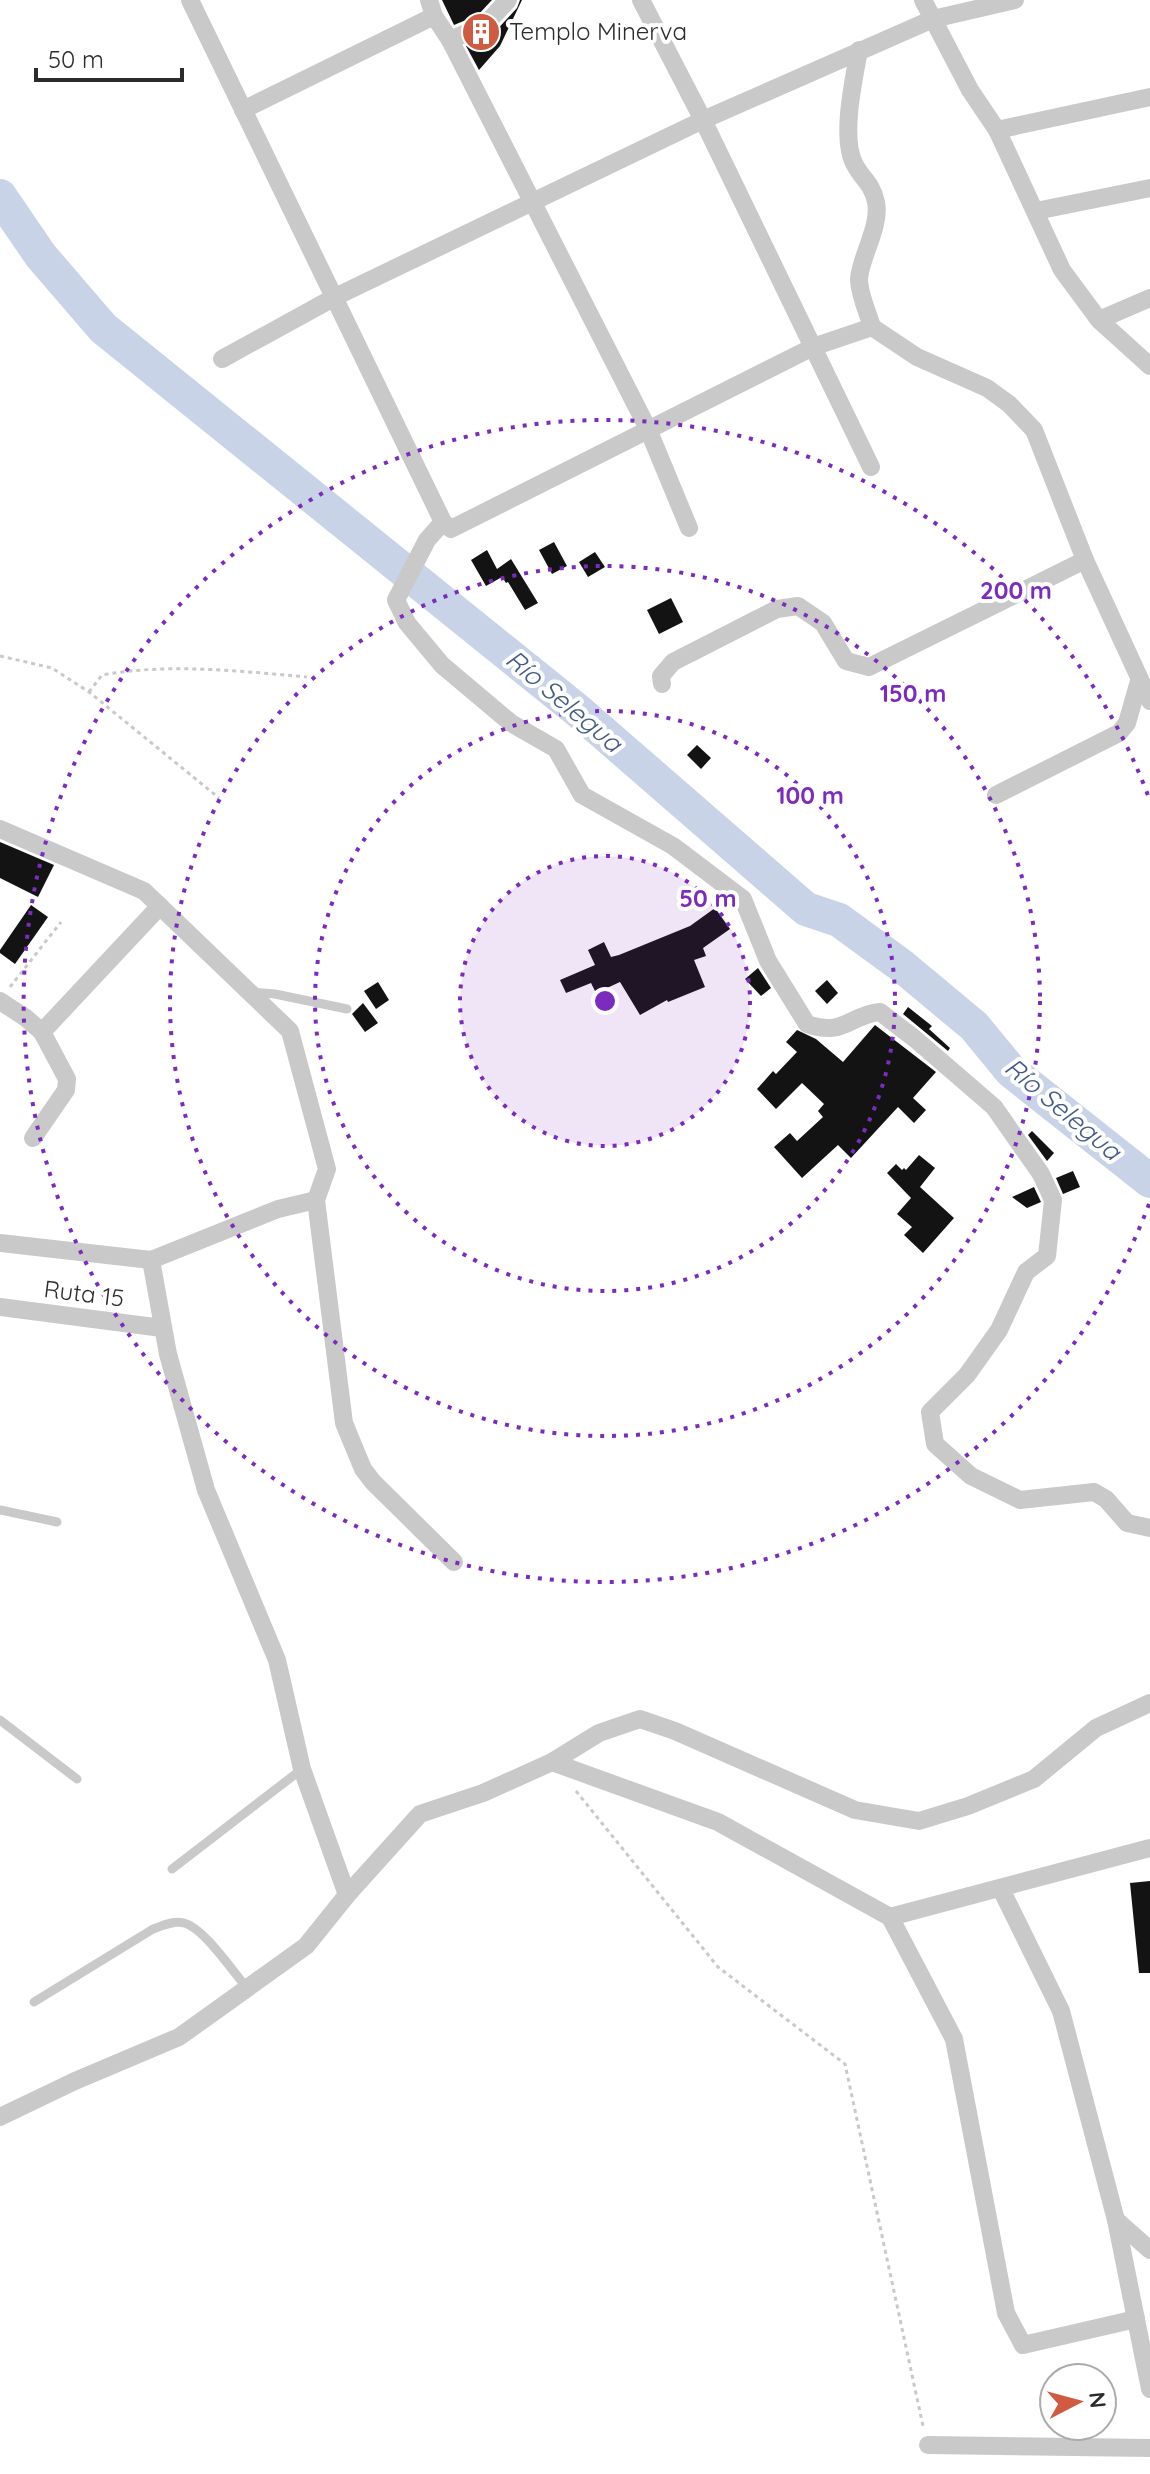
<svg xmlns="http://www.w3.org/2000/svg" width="1150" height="2474" font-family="Quicksand,sans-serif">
<rect width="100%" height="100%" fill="#fff"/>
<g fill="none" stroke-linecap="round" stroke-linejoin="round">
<polyline stroke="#c9d3e7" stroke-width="34" points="0,196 41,256 103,328 577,710 806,909 839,920 902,966 974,1026 1011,1071 1150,1181"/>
</g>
<g fill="#131313">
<polygon points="442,0 492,0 478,15 454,25"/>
<polygon points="520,0 522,0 500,46 479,70 466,46 493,34 517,8"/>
<polygon points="554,542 567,566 552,574 539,550"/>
<polygon points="487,550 497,569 511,559 538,603 525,610 508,582 506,583 502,577 486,586 471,560"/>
<polygon points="595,552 605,567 588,577 579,562"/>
<polygon points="671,598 683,622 659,634 647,610"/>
<polygon points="697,745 711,758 701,769 687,755"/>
<polygon points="0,842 54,865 38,897 0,878"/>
<polygon points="31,905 48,917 15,964 0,953 0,950"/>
<polygon points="715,908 730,929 703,948 706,956 694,960 705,987 668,1002 667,1000 640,1015 620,982 596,993 591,983 566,993 560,980 595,965 588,950 604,942 611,957 619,955 690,926"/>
<polygon points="758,968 771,988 761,996 745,979"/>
<polygon points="827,980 838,993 827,1004 815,991"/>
<polygon points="378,982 389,1000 376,1009 364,991"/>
<polygon points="363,1003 378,1023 365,1032 352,1014"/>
<polygon points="908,1007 932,1026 929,1029 950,1048 948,1051 903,1014"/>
<polygon points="875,1025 936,1072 913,1098 926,1110 914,1123 898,1107 851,1158 838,1145 802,1178 774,1147 790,1133 797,1141 823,1117 818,1111 824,1104 802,1083 776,1109 757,1089 773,1071 776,1074 797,1052 786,1042 797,1030 816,1039 843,1062"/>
<polygon points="1032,1131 1054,1153 1047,1161 1028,1135"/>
<polygon points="919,1155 935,1168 920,1187 954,1218 923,1253 904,1235 912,1227 897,1214 911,1198 887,1173 896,1164 902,1170 904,1168 906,1170"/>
<polygon points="1073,1171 1080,1187 1063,1194 1056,1178"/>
<polygon points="1034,1187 1041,1202 1027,1208 1012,1197"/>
<polygon points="1150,1881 1150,1973 1139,1973 1130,1883"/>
</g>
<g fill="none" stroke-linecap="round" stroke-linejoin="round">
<g stroke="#c9c9c9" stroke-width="3" stroke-dasharray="4 4" stroke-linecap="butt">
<polyline points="0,656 52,668 89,692 219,798"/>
<path d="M89,692l13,-17c66,-12 137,-4 205,2"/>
<polyline points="10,987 61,922"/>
<polyline points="576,1791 718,1967 845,2064 923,2426"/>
</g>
<g stroke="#c9c9c9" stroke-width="9">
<polyline points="252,992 275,994 347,1009"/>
<polyline points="0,1510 57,1522"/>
<polyline points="0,1720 77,1779"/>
<polyline points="172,1869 302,1769"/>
<path d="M34,2002l119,-73c9,-3 21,-9 31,-6 20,5 49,49 63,65"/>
</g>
<g stroke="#c9c9c9" stroke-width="18">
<path d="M190,0l253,522 8,7 362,-182 59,-20c-4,-14 -13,-33 -13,-48 1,-21 22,-53 17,-77 -4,-19 -14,-23 -21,-37 -15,-26 -1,-86 4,-115"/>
<polyline points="429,0 434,16 450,40 485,25 508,0"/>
<polyline points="641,0 703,120 871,467"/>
<polyline points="923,0 970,90 997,130 1062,270 1099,320 1150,366"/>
<polyline points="450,40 648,429 689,528"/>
<polyline points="243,110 434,16"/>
<polyline points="997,130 1150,97"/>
<polyline points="1036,211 1150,188"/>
<polyline points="1099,320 1150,298"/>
<polyline points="872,327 917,357 987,388 1009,404 1034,430 1085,560 1150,701"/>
<polyline points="222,359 335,297 703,120 933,19 1015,0"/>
<path d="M443,522l-16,18 -31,60 11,23 35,42 69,58 45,26 26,46 91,51 70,53 25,62 39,63c37,13 42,-9 73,-12l34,26 80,69 47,67 12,26 -6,56 -21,16 -27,58 -32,45 -37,37 5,32 36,32 49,24 74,-8 12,7 21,24 23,5"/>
<polyline points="662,684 661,676 673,662 777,609 798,606 823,623 846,661 869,667 1085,560"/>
<polyline points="996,795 1119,733 1127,723 1139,681"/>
<polyline points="0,829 144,891 290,1031 327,1169 316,1200 344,1423 363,1469 373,1482 454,1562"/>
<polyline points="0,1001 26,1018 42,1032 67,1079 66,1090 33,1138"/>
<polyline points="42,1032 160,906"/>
<polyline points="0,1243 151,1260 278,1209 316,1200"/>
<polyline points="0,1307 162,1328"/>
<polyline points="552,1762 718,1822 890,1917 954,2039 1006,2313 1023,2345 1136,2319"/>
<polyline points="1001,1889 1061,2011 1116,2220 1150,2389"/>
<polyline points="347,1895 420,1814 483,1793 552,1762 599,1733 640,1719 675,1731 855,1810 919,1821 968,1806 1034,1779 1096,1728 1150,1703"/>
<polyline points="890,1917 1150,1848"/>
<polyline points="0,2117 75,2081 179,2037 306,1946 347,1895 302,1769 277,1660 206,1490 168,1354 151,1260"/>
<polyline points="1116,2220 1150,2250"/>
<polyline points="928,2445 1150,2448"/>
</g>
</g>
<circle cx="605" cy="1001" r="145" fill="#7b2cbf" fill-opacity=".12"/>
<g fill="none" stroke="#7b2cbf" stroke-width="4" stroke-dasharray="4 8">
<circle cx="605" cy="1001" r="145"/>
<circle cx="605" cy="1001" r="290"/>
<circle cx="605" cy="1001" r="435"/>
<path d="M1149 1204A581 581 0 1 1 1149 798"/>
</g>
<defs>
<g id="building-disc" transform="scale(2)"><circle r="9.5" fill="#d15b40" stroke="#fff"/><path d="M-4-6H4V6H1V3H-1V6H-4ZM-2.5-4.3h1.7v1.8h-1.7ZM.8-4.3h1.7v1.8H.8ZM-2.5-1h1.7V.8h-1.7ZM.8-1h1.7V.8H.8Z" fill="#fff"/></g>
</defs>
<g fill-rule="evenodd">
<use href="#building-disc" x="481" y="32"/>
</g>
<g text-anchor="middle" stroke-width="8" stroke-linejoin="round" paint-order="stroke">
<g font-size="24" fill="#2c2c2c" stroke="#fff" text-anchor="start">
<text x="509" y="40">Templo Minerva</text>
</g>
<g font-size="24" fill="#2c2c2c" stroke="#fff">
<text transform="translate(84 1294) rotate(7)" y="8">Ruta 15</text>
</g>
<g font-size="26" font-style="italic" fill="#445b85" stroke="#fff">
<text transform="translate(564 701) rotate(40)" y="9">Río Selegua</text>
<text transform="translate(1063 1109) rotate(40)" y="9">Río Selegua</text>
</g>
</g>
<circle cx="605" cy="1001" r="12" fill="#7b2cbf" stroke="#fff" stroke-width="4"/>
<g font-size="24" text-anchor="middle" font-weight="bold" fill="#7b2cbf" stroke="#fff" stroke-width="8" stroke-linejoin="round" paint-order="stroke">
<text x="1016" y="599">200 m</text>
<text x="913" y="702">150 m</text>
<text x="810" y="804">100 m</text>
<text x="708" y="907">50 m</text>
</g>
<g transform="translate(1078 2402) rotate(84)"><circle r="38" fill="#ffffff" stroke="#ababab" stroke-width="2"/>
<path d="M0-6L14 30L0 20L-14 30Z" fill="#d15b40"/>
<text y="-12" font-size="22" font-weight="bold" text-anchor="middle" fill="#2c2c2c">N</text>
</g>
<path d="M36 68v12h146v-12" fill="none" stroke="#2c2c2c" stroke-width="4"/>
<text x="48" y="68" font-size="24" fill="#2c2c2c" stroke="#ffffff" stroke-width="6" paint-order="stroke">50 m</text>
</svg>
